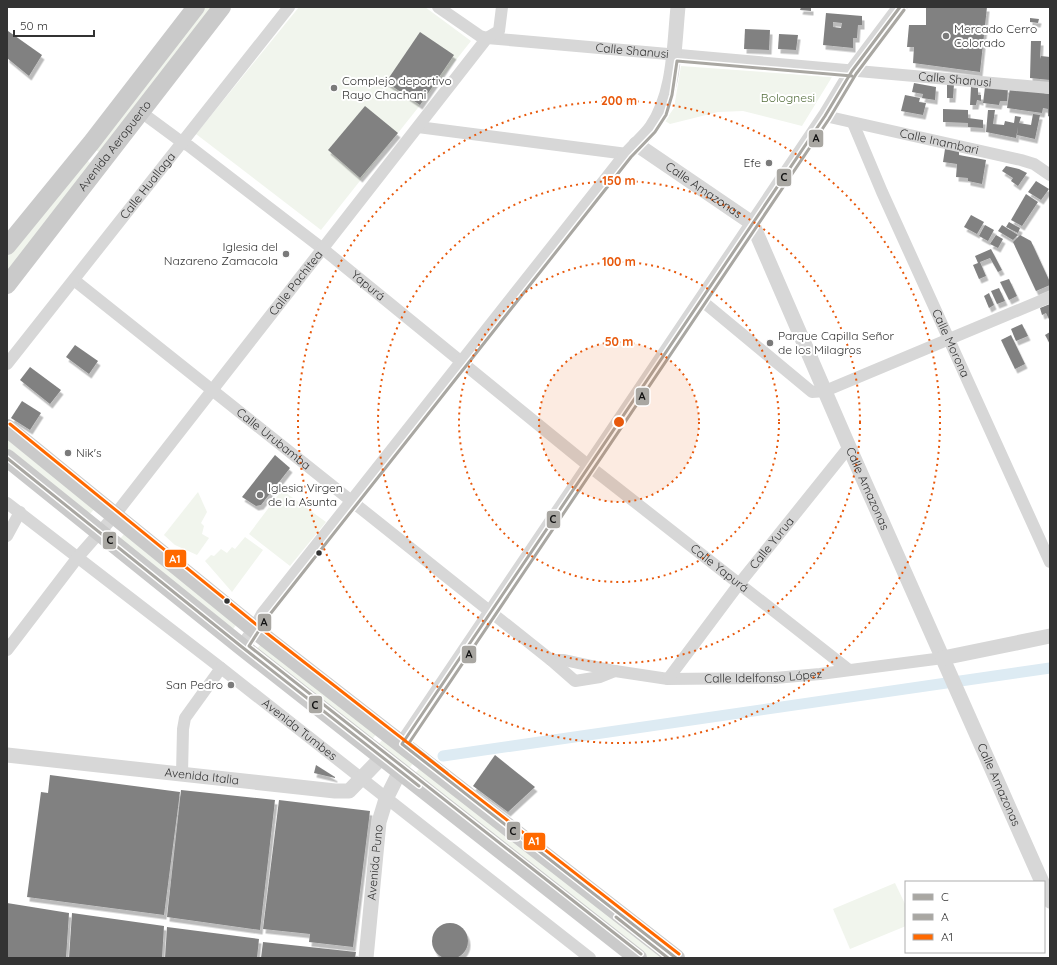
<svg xmlns="http://www.w3.org/2000/svg" width="1057" height="965" font-family="Quicksand,sans-serif">
<defs>
<filter id="shadow"><feDropShadow dx="2.5" dy="4.5" stdDeviation="0" flood-color="#0004"/></filter>
</defs>
<rect width="100%" height="100%" fill="#fff"/>
<g fill="#f1f5ed">
<polygon points="202,7 215,7 99,152 96,150"/>
<polygon points="299,7 425,7 471,41 321,230 196,134"/>
<polygon points="681,66 832,77 802,126 743,111 718,112 670,124 665,121 674,108"/>
<polygon points="83,161 88,161 91,164 7,275 7,256"/>
<polygon points="7,434 96,507 89,515 7,451"/>
<polygon points="282,490 326,522 290,566 249,534"/>
<polygon points="198,492 207,512 201,523 204,526 202,534 209,538 197,555 175,545 164,535"/>
<polygon points="126,532 238,622 231,632 118,541"/>
<polygon points="245,537 263,550 232,592 205,561 211,555 214,556 221,549 227,553 232,547 235,549"/>
<polygon points="262,643 377,733 371,741 255,651"/>
<polygon points="384,738 414,762 408,770 377,746"/>
<polygon points="421,767 665,958 648,958 414,774"/>
<polygon points="895,883 906,906 906,926 850,949 833,909"/>
</g>
<g fill="none" stroke-linecap="round" stroke-linejoin="round">
<polyline stroke="#ddebf3" stroke-width="11" points="443,756 1050,668"/>
</g>
<g fill="#818181" fill-rule="evenodd" filter="url(#shadow)">
<polygon points="801,7 811,7 811,11 800,10"/>
<polygon points="926,7 987,7 980,72 913,63 914,47 907,47 909,25 926,25"/>
<path d="M826,13l36,3v9h-4l-1,13h-4v10l-30,-3zM833,22l9,1 -1,5 -8,-1z"/>
<polygon points="1030,18 1039,19 1038,23 1030,22"/>
<polygon points="745,29 770,30 769,50 744,49"/>
<polygon points="8,31 42,55 29,76 7,58"/>
<polygon points="420,32 454,55 420,105 386,82"/>
<polygon points="779,34 798,35 796,50 778,49"/>
<polygon points="1031,41 1041,41 1040,59 1041,56 1050,57 1050,80 1030,78"/>
<polygon points="914,83 936,87 935,100 922,98 923,94 912,92"/>
<polygon points="947,84 954,84 953,98 947,98"/>
<polygon points="971,87 978,88 978,95 981,95 981,101 977,100 976,105 970,105"/>
<polygon points="985,87 1008,88 1007,101 1000,101 999,105 983,103"/>
<polygon points="1010,88 1050,94 1050,117 1048,116 1048,109 1043,108 1042,113 1007,108"/>
<polygon points="905,95 920,98 919,102 926,103 923,115 901,111"/>
<polygon points="365,106 398,133 360,178 328,150"/>
<polygon points="943,109 968,110 968,118 983,120 983,128 968,127 968,123 943,122"/>
<polygon points="988,110 995,110 993,124 1004,125 1005,121 1014,123 1015,116 1021,117 1019,123 1031,125 1033,114 1040,115 1035,139 1017,135 1018,127 1016,138 986,132"/>
<polygon points="945,149 959,151 959,155 986,160 982,184 968,181 968,178 956,177 957,164 943,162"/>
<polygon points="1006,166 1019,169 1027,173 1018,186 1011,181 1013,178 1002,171"/>
<polygon points="1036,181 1049,189 1041,200 1028,192"/>
<polygon points="1026,194 1038,202 1022,226 1011,220"/>
<polygon points="971,215 984,222 977,234 964,227"/>
<polygon points="1009,222 1020,228 1018,233 1006,227"/>
<polygon points="985,225 994,230 988,241 979,236"/>
<polygon points="1002,225 1018,235 1013,240 998,231"/>
<polygon points="996,235 1003,239 998,248 990,244"/>
<polygon points="1020,235 1031,241 1050,282 1050,285 1036,291 1013,242"/>
<polygon points="991,249 1002,270 998,272 990,258 980,262 986,276 979,279 973,265 978,263 975,256"/>
<polygon points="1009,279 1017,296 1009,300 1000,282"/>
<polygon points="999,288 1005,301 997,304 991,291"/>
<polygon points="989,293 994,305 989,308 984,296"/>
<polygon points="1050,304 1050,321 1046,313 1042,315 1040,308"/>
<polygon points="1022,324 1028,336 1016,341 1011,329"/>
<polygon points="1050,332 1050,344 1045,335"/>
<polygon points="1011,335 1025,364 1015,369 1001,340"/>
<polygon points="75,345 98,361 89,374 66,357"/>
<polygon points="30,367 61,390 50,404 20,380"/>
<polygon points="22,401 41,413 30,430 11,418"/>
<polygon points="275,455 290,468 261,505 256,506 242,497"/>
<polygon points="495,755 535,787 508,812 473,786"/>
<polygon points="316,765 335,777 335,778 314,773"/>
<polygon points="50,775 180,792 164,915 27,897 41,792 48,793"/>
<polygon points="181,790 275,800 260,930 167,917"/>
<polygon points="279,800 370,811 353,947 309,942 310,934 263,929"/>
<polygon points="7,903 69,913 66,958 7,958"/>
<polygon points="72,913 164,926 162,958 69,958"/>
<circle cx="450" cy="941" r="18"/>
<polygon points="167,927 259,939 257,958 165,958"/>
<polygon points="263,942 356,952 355,958 261,958"/>
</g>
<g fill="none" stroke-linecap="round" stroke-linejoin="round">
<g stroke="#d7d7d7" stroke-width="12">
<path id="s1" d="M438,7l42,29 7,2 563,50"/>
<path id="s2" d="M141,112l42,31 6,3 134,103 266,217 260,204"/>
<path id="s3" d="M825,116l196,44 13,4 16,11"/>
<path id="s4" d="M853,123l29,69 168,370"/>
<polyline points="418,127 627,154"/>
<path id="s5" d="M74,280l477,380h13l51,11 53,8 107,-1 45,-4 123,-16"/>
<polyline points="701,300 812,392 825,391 1050,297"/>
<path id="s6" d="M7,364l282,-357"/>
<path id="s7" d="M7,503l214,165 369,290"/>
<polyline points="7,536 20,512"/>
<path id="s8" d="M7,650l71,-93 36,-41 373,-478 12,-7 3,-24"/>
<polyline points="551,660 575,681 600,677 615,671"/>
<path id="s9" d="M668,679l71,-95 110,-137"/>
<polyline points="182,774 183,729 185,718 221,668"/>
</g>
<g stroke="#d7d7d7" stroke-width="15">
<path id="s10" d="M636,144l116,79 97,224 193,435"/>
<path d="M242,647l13,-17 8,-15 364,-461c8,-9 19,-18 25,-27 23,-34 22,-81 26,-120"/>
<polyline points="943,658 1050,636"/>
<polyline points="402,744 825,116 852,71 900,7"/>
<path id="s11" d="M7,755l328,36h14l33,-34"/>
<polyline points="1044,887 1050,901"/>
<path id="s12" d="M366,958l13,-136 7,-23 14,-28"/>
</g>
<g stroke="#cacaca" stroke-width="18">
<polyline points="7,246 91,143 196,7"/>
<path id="s13" d="M7,285l215,-278"/>
<polyline points="7,428 265,638 676,958"/>
<polyline points="7,458 242,647 638,958"/>
</g>
<g stroke="#fff" stroke-width="6">
<g id="bus-1">
<polyline points="7,458 242,647 419,786"/>
<polyline points="676,958 402,744 825,116 852,71 900,7"/>
</g>
</g>
<g stroke="#fff" stroke-width="6">
<g id="bus-2">
<polyline points="447,773 409,743 829,119 856,74 904,10"/>
<polyline points="616,917 668,958"/>
<polyline points="641,954 249,646 267,618 631,157 655,132 666,115 672,95 677,61 852,76"/>
</g>
</g>
<g stroke="#fff" stroke-width="6">
<polyline id="bus-3" points="10,424 268,634 679,954"/>
</g>
<use href="#bus-1" stroke="#a9a7a2" stroke-width="3"/>
<use href="#bus-2" stroke="#a9a7a2" stroke-width="3"/>
<use href="#bus-3" stroke="#ff6900" stroke-width="3"/>
</g>
<circle cx="619" cy="422" r="80" fill="#e8590c" fill-opacity=".12"/>
<g fill="none" stroke="#e8590c" stroke-width="2" stroke-dasharray="2 4">
<circle cx="619" cy="422" r="80"/>
<circle cx="619" cy="422" r="160"/>
<circle cx="619" cy="422" r="241"/>
<circle cx="619" cy="422" r="321"/>
</g>
<g fill="#7a7a7a" stroke="#fff" stroke-width="1.5">
<circle cx="946" cy="36" r="4"/>
<circle cx="334" cy="88" r="4"/>
<circle cx="769" cy="163" r="4"/>
<circle cx="286" cy="254" r="4"/>
<circle cx="770" cy="343" r="4"/>
<circle cx="68" cy="453" r="4"/>
<circle cx="260" cy="495" r="4"/>
<circle cx="231" cy="685" r="4"/>
</g>
<g fill="#333" stroke="#fff" stroke-width="1.5">
<circle cx="319" cy="553" r="3.5"/>
<circle cx="227" cy="601" r="3.5"/>
</g>
<g text-anchor="middle" stroke-width="4" stroke-linejoin="round" paint-order="stroke">
<g font-size="12" fill="#333" stroke="#fff" text-anchor="start">
<text x="954" y="33">Mercado Cerro<tspan x="954" dy="14">Colorado</tspan></text>
<text x="342" y="85">Complejo deportivo<tspan x="342" dy="14">Rayo Chachani</tspan></text>
<text x="761" y="167" text-anchor="end">Efe</text>
<text x="278" y="251" text-anchor="end">Iglesia del<tspan x="278" dy="14">Nazareno Zamacola</tspan></text>
<text x="778" y="340">Parque Capilla Señor<tspan x="778" dy="14">de los Milagros</tspan></text>
<text x="76" y="457">Nik's</text>
<text x="268" y="492">Iglesia Virgen<tspan x="268" dy="14">de la Asunta</tspan></text>
<text x="223" y="689" text-anchor="end">San Pedro</text>
</g>
<g font-size="12" fill="#333" stroke="#fff">
<text dy="4" stroke="none"><textPath href="#s1" startOffset="204">Calle Shanusi</textPath></text>
<text dy="4" stroke="none"><textPath href="#s1" startOffset="528">Calle Shanusi</textPath></text>
<text dy="4" stroke="none"><textPath href="#s3" startOffset="117">Calle Inambari</textPath></text>
<text dy="4" stroke="none"><textPath href="#s13" startOffset="176">Avenida Aeropuerto</textPath></text>
<text dy="4" stroke="none"><textPath href="#s6" startOffset="227">Calle Huallaga</textPath></text>
<text dy="4" stroke="none"><textPath href="#s10" startOffset="82">Calle Amazonas</textPath></text>
<text dy="4" stroke="none"><textPath href="#s8" startOffset="467">Calle Pachitea</textPath></text>
<text dy="4" stroke="none"><textPath href="#s2" startOffset="286">Yapurá</textPath></text>
<text dy="4" stroke="none"><textPath href="#s4" startOffset="241">Calle Morona</textPath></text>
<text dy="4" stroke="none"><textPath href="#s5" startOffset="255">Calle Urubamba</textPath></text>
<text dy="4" stroke="none"><textPath href="#s10" startOffset="430">Calle Amazonas</textPath></text>
<text dy="4" stroke="none"><textPath href="#s9" startOffset="171">Calle Yurua</textPath></text>
<text dy="4" stroke="none"><textPath href="#s2" startOffset="737">Calle Yapurá</textPath></text>
<text dy="4" stroke="none"><textPath href="#s5" startOffset="824">Calle Idelfonso López</textPath></text>
<text dy="4" stroke="none"><textPath href="#s7" startOffset="370">Avenida Tumbes</textPath></text>
<text dy="4" stroke="none"><textPath href="#s11" startOffset="196">Avenida Italia</textPath></text>
<text dy="4" stroke="none"><textPath href="#s10" startOffset="754">Calle Amazonas</textPath></text>
<text dy="4" stroke="none"><textPath href="#s12" startOffset="96">Avenida Puno</textPath></text>
</g>
<g font-size="12" fill="#56703f" stroke="#fff">
<text x="788" y="102">Bolognesi</text>
</g>
</g>
<circle cx="619" cy="422" r="6" fill="#e8590c" stroke="#fff" stroke-width="2"/>
<g font-size="12" text-anchor="middle" font-weight="bold" fill="#e8590c" stroke="#fff" stroke-width="4" stroke-linejoin="round" paint-order="stroke">
<text x="619" y="105">200 m</text>
<text x="619" y="185">150 m</text>
<text x="619" y="266">100 m</text>
<text x="619" y="346">50 m</text>
</g>
<g stroke="#fff" stroke-width="1.5">
<rect x="808" y="129" width="16" height="19" rx="4" fill="#a9a7a2"/>
<rect x="776" y="168" width="16" height="19" rx="4" fill="#a9a7a2"/>
<rect x="635" y="387" width="15" height="19" rx="4" fill="#a9a7a2"/>
<rect x="546" y="510" width="15" height="19" rx="4" fill="#a9a7a2"/>
<rect x="102" y="531" width="15" height="19" rx="4" fill="#a9a7a2"/>
<rect x="164" y="549" width="23" height="19" rx="4" fill="#ff6900"/>
<rect x="257" y="613" width="15" height="19" rx="4" fill="#a9a7a2"/>
<rect x="461" y="645" width="16" height="19" rx="4" fill="#a9a7a2"/>
<rect x="308" y="695" width="15" height="19" rx="4" fill="#a9a7a2"/>
<rect x="506" y="821" width="15" height="20" rx="4" fill="#a9a7a2"/>
<rect x="523" y="832" width="23" height="19" rx="4" fill="#ff6900"/>
</g>
<g font-size="11" text-anchor="middle" font-weight="bold" fill="#fff">
<text x="175" y="563">A1</text>
<text x="534" y="845">A1</text>
</g>
<g font-size="11" text-anchor="middle" font-weight="bold" fill="#111">
<text x="816" y="142">A</text>
<text x="784" y="181">C</text>
<text x="642" y="400">A</text>
<text x="553" y="523">C</text>
<text x="110" y="544">C</text>
<text x="264" y="626">A</text>
<text x="469" y="658">A</text>
<text x="315" y="709">C</text>
<text x="513" y="835">C</text>
</g>
<rect width="1057" height="965" fill="none" stroke="#333333" stroke-width="16"/>
<rect x="905" y="881" width="140" height="72" fill="#ffffff" stroke="#adadad"/>
<rect x="913" y="894" width="20" height="6" fill="#a9a7a2" stroke="#adadad"/>
<text x="941" y="901" font-size="12" fill="#333333">C</text>
<rect x="913" y="914" width="20" height="6" fill="#a9a7a2" stroke="#adadad"/>
<text x="941" y="921" font-size="12" fill="#333333">A</text>
<rect x="913" y="934" width="20" height="6" fill="#ff6900" stroke="#adadad"/>
<text x="941" y="941" font-size="12" fill="#333333">A1</text>
<path d="M14 30v6h80v-6" fill="none" stroke="#333333" stroke-width="2"/>
<text x="20" y="30" font-size="12" fill="#333333" stroke="#ffffff" stroke-width="3" paint-order="stroke">50 m</text>
</svg>
